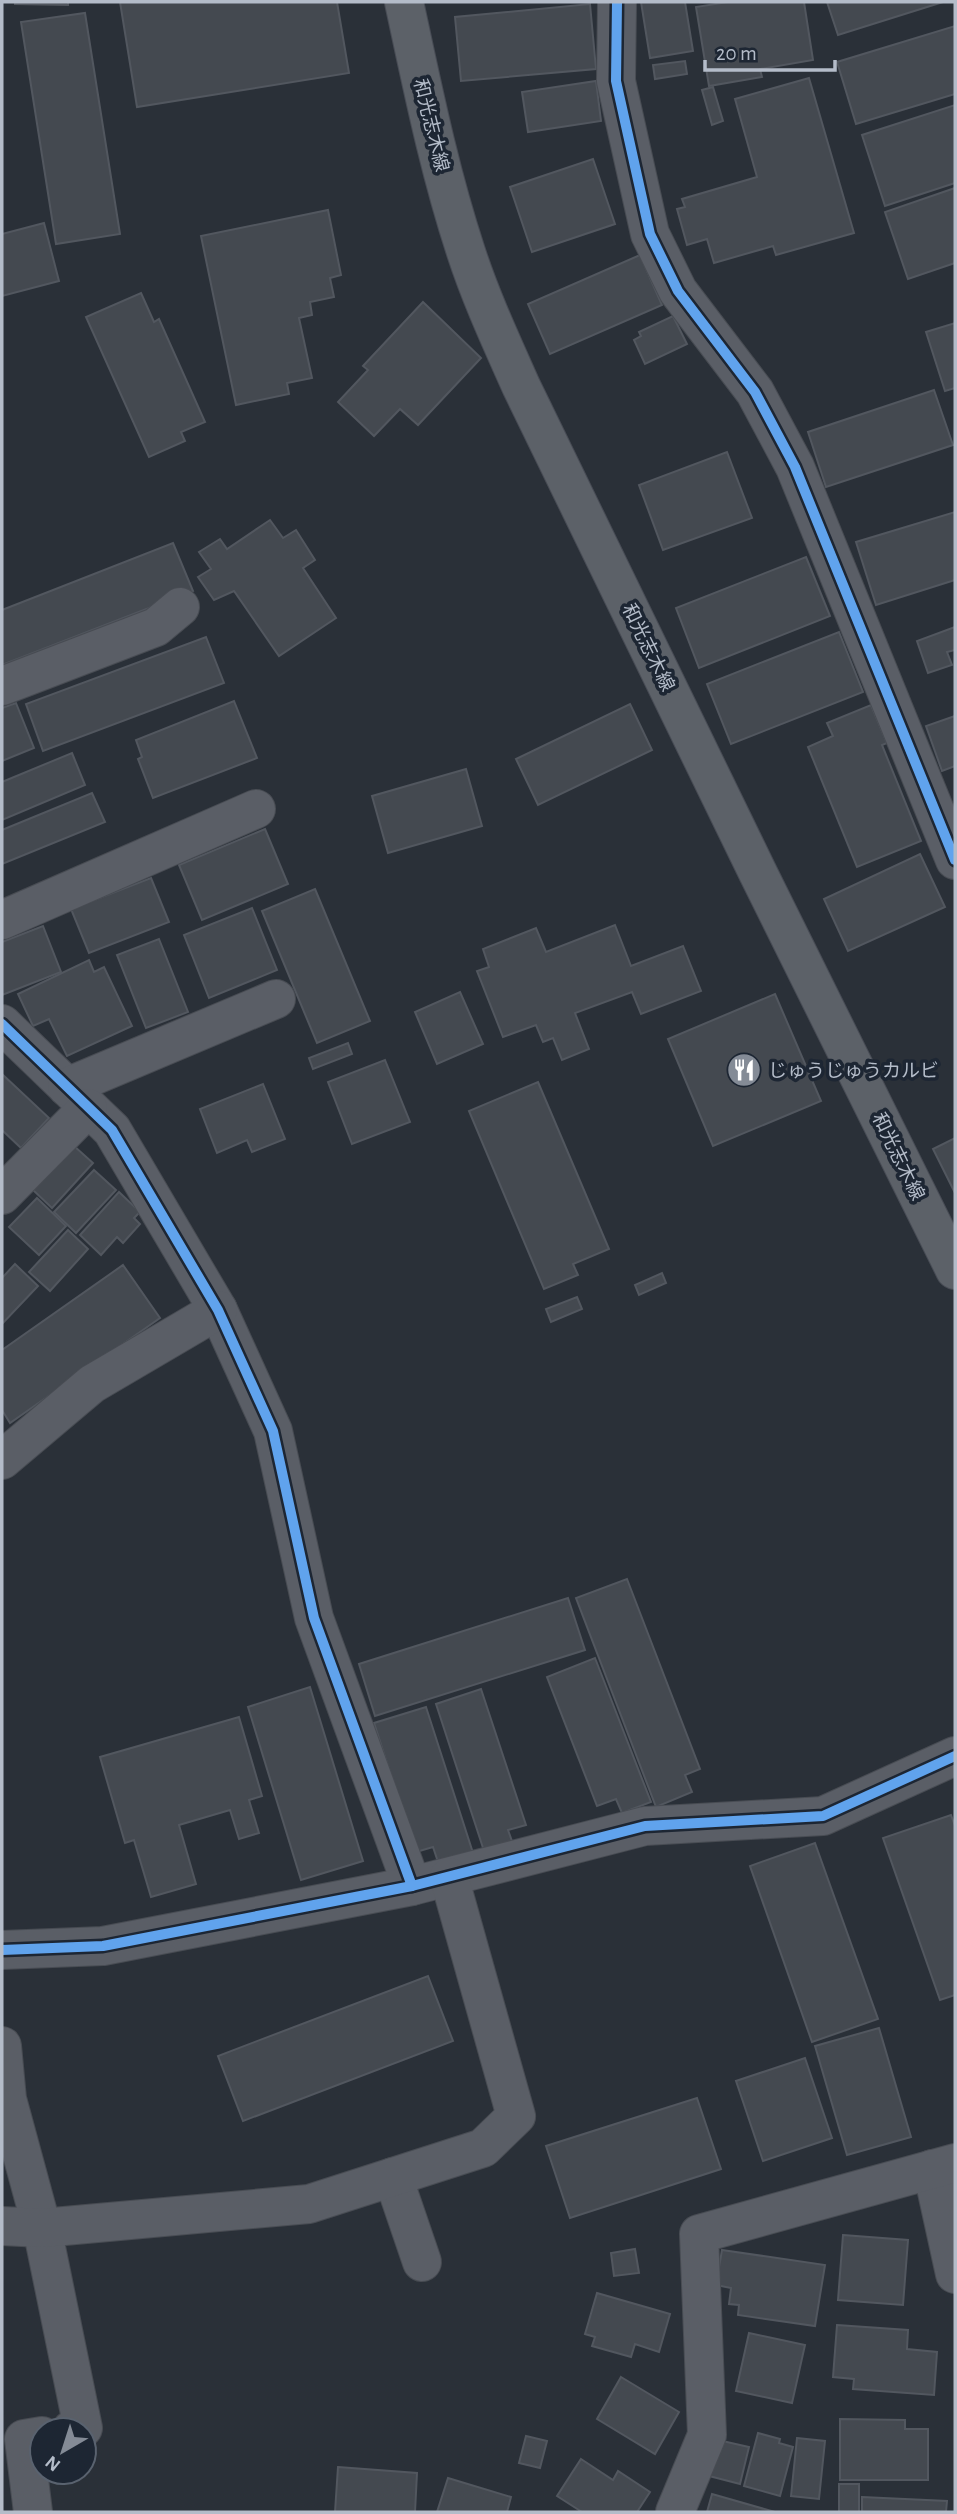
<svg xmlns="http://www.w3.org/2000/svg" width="957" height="2514" font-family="'Alegreya Sans','Noto Sans JP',sans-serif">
<rect width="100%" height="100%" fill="#2a3038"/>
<g fill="#444950" stroke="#52575f" stroke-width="2">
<polygon points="15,2 68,2 68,5 15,4"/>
<polygon points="120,2 337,2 349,73 137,107"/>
<polygon points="641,2 685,2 693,51 650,58"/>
<polygon points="728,2 804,2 813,60 760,69 762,77 709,86 696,7"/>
<polygon points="827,2 943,2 838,35"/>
<polygon points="590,4 596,69 461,81 455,17"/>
<polygon points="85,13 120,234 56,244 21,22"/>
<polygon points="955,26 955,94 856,124 837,62"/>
<polygon points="685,61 687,74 655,79 653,65"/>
<polygon points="809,78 854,233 776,255 773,246 714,263 707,239 687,245 677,209 685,207 682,199 757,177 735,99"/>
<polygon points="596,81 601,121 528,132 522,92"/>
<polygon points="713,87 723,121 712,125 702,90"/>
<polygon points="955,105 955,183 885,206 862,135"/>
<polygon points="593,159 615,224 532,252 510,187"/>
<polygon points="955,188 955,263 908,279 885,212"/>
<polygon points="328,210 341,275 330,278 334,297 310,302 312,315 299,318 312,378 287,383 289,394 236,405 201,236"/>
<polygon points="44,223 59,281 2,296 2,234"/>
<polygon points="640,255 662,305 550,354 528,304"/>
<polygon points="141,293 154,322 159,319 205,422 181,432 185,441 149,457 86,317"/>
<polygon points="423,302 481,358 418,425 400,409 374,436 338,402 368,370 363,366"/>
<polygon points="673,316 687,344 645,364 634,340 641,336 639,332"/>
<polygon points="955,323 955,388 945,391 926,332"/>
<polygon points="934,390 953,445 826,487 808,432"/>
<polygon points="727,452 752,518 663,550 639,485"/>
<polygon points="955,512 955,580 876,605 856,542"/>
<polygon points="270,520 283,538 296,530 315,560 303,568 336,618 279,656 234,591 214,600 198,577 211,569 199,552 220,539 227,549"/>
<polygon points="173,543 193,591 2,665 2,610"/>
<polygon points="806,557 830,616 699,668 676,608"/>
<polygon points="955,627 955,650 947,652 952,665 928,673 917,641"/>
<polygon points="839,632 863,692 731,744 707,684"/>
<polygon points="206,637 224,683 43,751 26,704"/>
<polygon points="234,701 257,758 153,798 138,759 142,757 136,740"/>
<polygon points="16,703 34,748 2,761 2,708"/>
<polygon points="630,704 652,750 538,805 516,759"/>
<polygon points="871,705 887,743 882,745 921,841 857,867 808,747 833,736 827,723"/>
<polygon points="955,716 955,766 942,771 926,726"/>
<polygon points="72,753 85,785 2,820 2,782"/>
<polygon points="466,769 482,826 388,853 372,796"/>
<polygon points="92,793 105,822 2,864 2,830"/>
<polygon points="265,829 288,884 202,920 179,865"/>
<polygon points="920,854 945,907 848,951 824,899"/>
<polygon points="151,878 169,922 89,953 71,909"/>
<polygon points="315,889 370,1021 317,1043 262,911"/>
<polygon points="252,908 277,970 209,998 184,935"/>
<polygon points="615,925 631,966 683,946 701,991 641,1014 632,992 575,1013 589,1049 562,1060 553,1038 543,1042 536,1025 503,1037 477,971 489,967 483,949 536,928 546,952"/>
<polygon points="43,926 61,972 2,995 2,942"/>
<polygon points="159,939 188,1012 146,1028 117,955"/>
<polygon points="89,960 94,972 104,967 132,1026 67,1056 49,1019 33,1026 18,994"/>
<polygon points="460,992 483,1044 437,1064 415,1012"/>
<polygon points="775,994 821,1101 713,1146 668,1039"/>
<polygon points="348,1043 352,1054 313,1069 309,1058"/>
<polygon points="385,1060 410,1122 352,1144 328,1082"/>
<polygon points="2,1074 49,1118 21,1148 2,1130"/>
<polygon points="538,1082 609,1249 573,1264 578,1275 544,1289 469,1111"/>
<polygon points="263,1084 285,1139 252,1152 247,1140 217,1153 200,1109"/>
<polygon points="955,1138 955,1193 933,1149"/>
<polygon points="74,1146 93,1163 52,1208 33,1190"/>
<polygon points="94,1170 116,1190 76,1233 54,1212"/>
<polygon points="119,1192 140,1212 134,1218 140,1224 123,1243 117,1237 101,1255 80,1235"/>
<polygon points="37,1198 66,1226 39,1255 9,1227"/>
<polygon points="68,1230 88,1249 50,1291 29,1272"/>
<polygon points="15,1264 38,1286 2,1324 2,1278"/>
<polygon points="123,1265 160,1318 10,1423 2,1410 2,1350"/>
<polygon points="662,1273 666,1283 639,1295 635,1285"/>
<polygon points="577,1297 582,1309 551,1322 546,1309"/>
<polygon points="627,1579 700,1769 685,1775 692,1792 656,1807 576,1598"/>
<polygon points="568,1598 585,1650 375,1716 359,1664"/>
<polygon points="595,1658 651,1802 622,1813 616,1799 597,1806 547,1677"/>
<polygon points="310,1687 363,1861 301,1880 248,1707"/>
<polygon points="481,1689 526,1825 508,1830 513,1844 485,1854 436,1704"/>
<polygon points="426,1707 473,1853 439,1865 433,1847 416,1852 374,1723"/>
<polygon points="239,1717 262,1796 249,1800 259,1833 239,1839 230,1810 179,1825 196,1884 151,1897 134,1840 125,1843 100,1757"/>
<polygon points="951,1815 955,1826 955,1995 940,2000 883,1838"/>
<polygon points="815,1843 878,2019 812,2042 750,1866"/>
<polygon points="428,1976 453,2041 243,2121 218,2056"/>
<polygon points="879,2028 911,2137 847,2155 815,2046"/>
<polygon points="805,2058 832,2138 763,2161 736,2081"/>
<polygon points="697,2098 721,2169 570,2218 546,2146"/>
<polygon points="843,2235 908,2240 903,2305 838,2300"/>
<polygon points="635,2249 639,2273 614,2276 611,2253"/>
<polygon points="722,2250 825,2265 815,2326 738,2315 739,2305 729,2304 731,2288 716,2285"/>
<polygon points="597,2293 670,2314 659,2352 635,2344 631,2357 592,2346 595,2337 585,2334"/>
<polygon points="837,2325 908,2330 907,2349 937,2352 934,2395 853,2389 854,2379 833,2377"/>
<polygon points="749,2333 805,2345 792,2403 736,2391"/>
<polygon points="621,2377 679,2412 655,2454 597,2419"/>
<polygon points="840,2419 905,2420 905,2429 928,2429 928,2480 840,2480"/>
<polygon points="758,2433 780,2439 779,2443 793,2447 780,2496 744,2486"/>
<polygon points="526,2436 547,2441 540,2468 519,2463"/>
<polygon points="797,2438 825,2441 819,2499 791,2496"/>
<polygon points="718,2440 749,2447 740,2484 709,2476"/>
<polygon points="581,2459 613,2480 618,2471 650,2492 637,2512 582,2512 557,2496"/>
<polygon points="338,2467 417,2473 415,2512 335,2512"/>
<polygon points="448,2478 511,2497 507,2512 437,2512"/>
<rect x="839" y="2484" width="20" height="28"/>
<polygon points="712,2494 775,2512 707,2512"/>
<polygon points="862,2497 947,2501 946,2512 862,2512"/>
</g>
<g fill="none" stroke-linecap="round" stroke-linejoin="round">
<g stroke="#484c53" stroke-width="40">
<g id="minor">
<polyline points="617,2 616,81 650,234 678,291 755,392 795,467 955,860"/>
<polyline points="2,686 156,627 180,607"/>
<polyline points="2,920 256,809"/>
<polyline points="2,1024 112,1130 218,1310 273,1431 314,1618 412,1886"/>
<polyline points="67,1087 276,999"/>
<polyline points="2,1195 88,1108"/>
<polyline points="2,1460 92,1384 218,1310"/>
<polyline points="2,1950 103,1946 412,1886 645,1826 823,1816 955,1756"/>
<polyline points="2,2046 7,2099 42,2228 83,2428 71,2430"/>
<polyline points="932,2169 955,2274"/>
<polyline points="393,2177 422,2262"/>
<polyline points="2,2226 42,2228 309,2204 483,2148 516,2116 449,1877"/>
<polyline points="33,2512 24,2439 42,2436"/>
<polyline points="675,2512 707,2435 699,2234 955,2163"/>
</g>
</g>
<g stroke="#484c55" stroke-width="40">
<path id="major" d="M404,2c18,83 35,168 62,250 15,46 35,89 55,134l237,487 197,397"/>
</g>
<use href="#minor" stroke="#5a5e66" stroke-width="38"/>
<use href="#major" stroke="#5c6168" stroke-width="38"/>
<g stroke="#1d2633" stroke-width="15">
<g id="cycleway">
<polyline points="617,2 616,81 650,234 678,291 755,392 795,467 955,860"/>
<polyline points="2,1024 112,1130 218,1310 273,1431 314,1618 412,1886"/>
<polyline points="2,1950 103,1946 412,1886 645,1826 823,1816 955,1756"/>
</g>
</g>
<use href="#cycleway" stroke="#60a3ed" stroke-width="10"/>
</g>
<defs>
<g id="restaurant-disc" transform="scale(1.75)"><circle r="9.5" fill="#848b96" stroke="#1d2633"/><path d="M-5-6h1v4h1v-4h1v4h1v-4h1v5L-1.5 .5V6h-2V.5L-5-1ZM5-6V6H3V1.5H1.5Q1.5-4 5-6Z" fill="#fff"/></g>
</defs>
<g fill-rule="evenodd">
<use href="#restaurant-disc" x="744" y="1070"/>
</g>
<g text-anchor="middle" stroke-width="7" stroke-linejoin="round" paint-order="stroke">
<g font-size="19" fill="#b4bcc9" stroke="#1d2633">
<text transform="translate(432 125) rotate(76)" y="7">和光志木線</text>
<text transform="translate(649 647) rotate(64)" y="7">和光志木線</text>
<text transform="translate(899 1156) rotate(64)" y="7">和光志木線</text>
</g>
<g font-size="19" fill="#b4bcc9" stroke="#1d2633" text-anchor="start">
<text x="768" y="1077">じゅうじゅうカルビ</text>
</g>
</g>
<rect width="957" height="2514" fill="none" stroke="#b4bcc9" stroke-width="7"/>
<g transform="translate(63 2451) rotate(219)"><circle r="33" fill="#1d2633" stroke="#59626f" stroke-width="2"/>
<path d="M0-5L12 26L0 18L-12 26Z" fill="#848b96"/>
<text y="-10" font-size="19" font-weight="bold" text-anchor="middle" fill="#b4bcc9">N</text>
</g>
<path d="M705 60v10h130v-10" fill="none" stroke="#b4bcc9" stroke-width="3.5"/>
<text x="716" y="60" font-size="21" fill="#b4bcc9" stroke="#1d2633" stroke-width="5" paint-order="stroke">20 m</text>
</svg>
